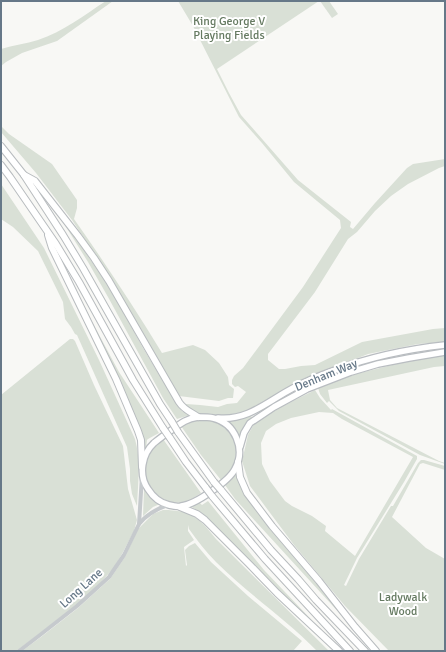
<svg xmlns="http://www.w3.org/2000/svg" width="446" height="652" font-family="Signika,sans-serif">
<rect width="100%" height="100%" fill="#f8f8f5"/>
<g fill="#d9e0d6" fill-rule="evenodd">
<path d="M106,1h7l-56,40 -35,12 -16,9 -5,4v-17c12,-4 25,-5 37,-9 25,-8 46,-25 68,-39z"/>
<polygon points="178,1 319,1 217,69 229,93 241,115 298,180 351,222 350,227 353,229 375,203 407,168 413,164 445,159 445,166 439,168 408,184 391,196 375,211 357,232 348,239 315,292 268,354 268,360 279,369 285,369 301,366 315,365 362,342 433,329 445,328 445,342 418,344 368,354 318,374 281,392 254,407 239,415 223,417 198,414 187,409 186,404 200,405 218,407 227,404 237,403 246,392 238,386 235,387 232,384 232,380 234,376 243,368 303,287 341,228 340,220 294,182 262,143 239,117 193,26"/>
<polygon points="320,1 329,1 338,14 332,18"/>
<path d="M1,126l8,8 43,30 25,36v8l-3,11c31,44 60,88 88,134l31,-8 12,5 14,13 9,14 1,8 5,4 -1,9h-5l-9,3 -40,-5 -34,-57 -32,-57 -41,-62 -36,-47 -35,-41z"/>
<path d="M1,184l43,64 55,112 36,79c6,21 3,45 2,67l-5,-12 -2,-13v-12l-3,-22 -50,-112 -2,-1 -4,-7 -6,-8 -2,-17 -25,-51 -25,-24 -12,-8z"/>
<polygon points="64,221 103,278 119,304 143,348 178,406 182,411 190,415 177,419 163,398 108,297 88,262 63,222"/>
<polygon points="82,305 83,305 119,372 159,433 148,439 147,440 146,448 144,450 143,438"/>
<polygon points="70,339 73,339 75,341 94,385 123,446 128,489 137,520 134,531 122,554 113,569 101,582 77,604 39,634 16,651 1,651 1,395"/>
<polygon points="445,355 445,366 434,367 328,390 330,400 337,408 439,461 445,463 445,464 420,455 339,411 329,401 327,403 320,394 318,388 356,374 408,361"/>
<path d="M315,390l5,8 11,12 1,-1 85,47v3l-13,23 -47,76 -13,27 2,1 13,-27 32,-53h2l25,-43 3,-3h3l21,6v4l-22,-7 -3,1 -28,53 34,31 19,11v92h-56l-44,-45 -51,-61 -44,-59 -8,-25 6,-26 7,-13 28,-16zM319,412l14,1 9,6 71,38 -58,99 -30,-25 1,-5 -14,-10 -20,-10 -7,-5 -15,-20 -8,-17 -1,-21 5,-12 10,-7 15,-6z"/>
<path d="M251,416l1,2 -4,5 -7,17c-4,-8 -8,-14 -14,-20l17,-2z"/>
<path d="M205,418c4,1 8,1 12,3 16,8 24,28 16,45 -2,5 -8,10 -12,14l-20,-25 -20,-29 11,-6z"/>
<path d="M163,439l38,54c-5,3 -10,7 -16,9 -25,5 -45,-18 -39,-42 2,-9 10,-16 17,-21z"/>
<polygon points="237,471 239,481 364,640 235,499 225,485 232,478"/>
<path d="M144,489c4,7 9,11 16,15l-7,3 -10,9z"/>
<polygon points="208,501 264,570 324,633 290,602 209,520 202,513 190,506 199,502 202,505"/>
<path d="M163,510c29,0 36,8 53,29l113,112h-12c-31,-32 -69,-57 -101,-89 -10,-10 -19,-22 -27,-33l-1,-4v6l6,9 -10,7 2,19 1,-1 -2,-15 4,-4 6,-3 16,19 37,34 54,45 -9,10h-271l19,-14 37,-29 32,-29 15,-22 13,-28 15,-15z"/>
</g>
<g fill="none" stroke-linecap="round" stroke-linejoin="round">
<g stroke="#b9bdc1" stroke-width="8">
<g id="primary">
<path d="M198,417c5,0 11,0 15,1 22,5 33,31 22,51 -6,12 -40,36 -54,37 -3,1 -8,0 -12,-1 -9,-2 -16,-8 -21,-16 -10,-14 -6,-35 6,-46 5,-4 10,-8 15,-11 11,-8 16,-13 29,-15z"/>
<path d="M218,418c30,3 50,-17 75,-30 13,-7 28,-13 42,-18 35,-13 73,-21 110,-25"/>
<polyline points="240,447 244,433 250,423 274,407 307,389 351,372 378,364 409,358 445,352"/>
</g>
</g>
<g stroke="#b8bcbf" stroke-width="8">
<g id="motorway">
<polyline points="1,146 24,175 63,235 83,268 160,404 172,422"/>
<polyline points="1,165 10,177 56,244 79,282 133,380 163,428"/>
<path d="M24,175l11,6 43,55 16,22 15,23 70,121c5,8 12,10 19,15"/>
<polyline points="48,235 52,248 116,379 138,431 141,440 142,467"/>
<polyline points="178,432 214,482"/>
<polyline points="170,438 186,462 206,488"/>
<polyline points="238,462 240,477 247,493 272,526 319,581 355,627 376,651"/>
<polyline points="221,490 271,550 298,579 316,600 365,651"/>
<polyline points="212,496 265,559 350,651"/>
<polyline points="180,507 197,514 205,520 249,564 277,593 339,651"/>
</g>
</g>
<g stroke="#c6cacd" stroke-width="4">
<polyline points="139,524 142,476"/>
<path d="M19,651l21,-16 37,-29 32,-29 15,-22 15,-31c8,-10 17,-15 29,-19"/>
</g>
<use href="#primary" stroke="#fff" stroke-width="5.5"/>
<use href="#motorway" stroke="#fff" stroke-width="6"/>
<g stroke="#b8bcbf" stroke-width="8" stroke-linecap="butt">
<g id="motorway-bridge">
<polyline points="172,422 178,432"/>
<polyline points="163,428 170,438"/>
<polyline points="214,482 221,490"/>
<polyline points="206,488 212,496"/>
</g>
</g>
<use href="#motorway-bridge" stroke="#fff" stroke-width="6"/>
</g>
<g text-anchor="middle" stroke-width="4" stroke-linejoin="round" paint-order="stroke">
<g font-size="12" fill="#657a61" stroke="#fff">
<text x="229" y="25">King George V<tspan x="229" dy="14">Playing Fields</tspan></text>
<text x="403" y="601">Ladywalk<tspan x="403" dy="14">Wood</tspan></text>
</g>
<g font-size="12" fill="#667888" stroke="#fff">
<text transform="translate(326 375) rotate(-22)" y="4">Denham Way</text>
<text transform="translate(81 588) rotate(-42)" y="4">Long Lane</text>
</g>
</g>
<rect width="446" height="652" fill="none" stroke="#667888" stroke-width="4"/>
</svg>
